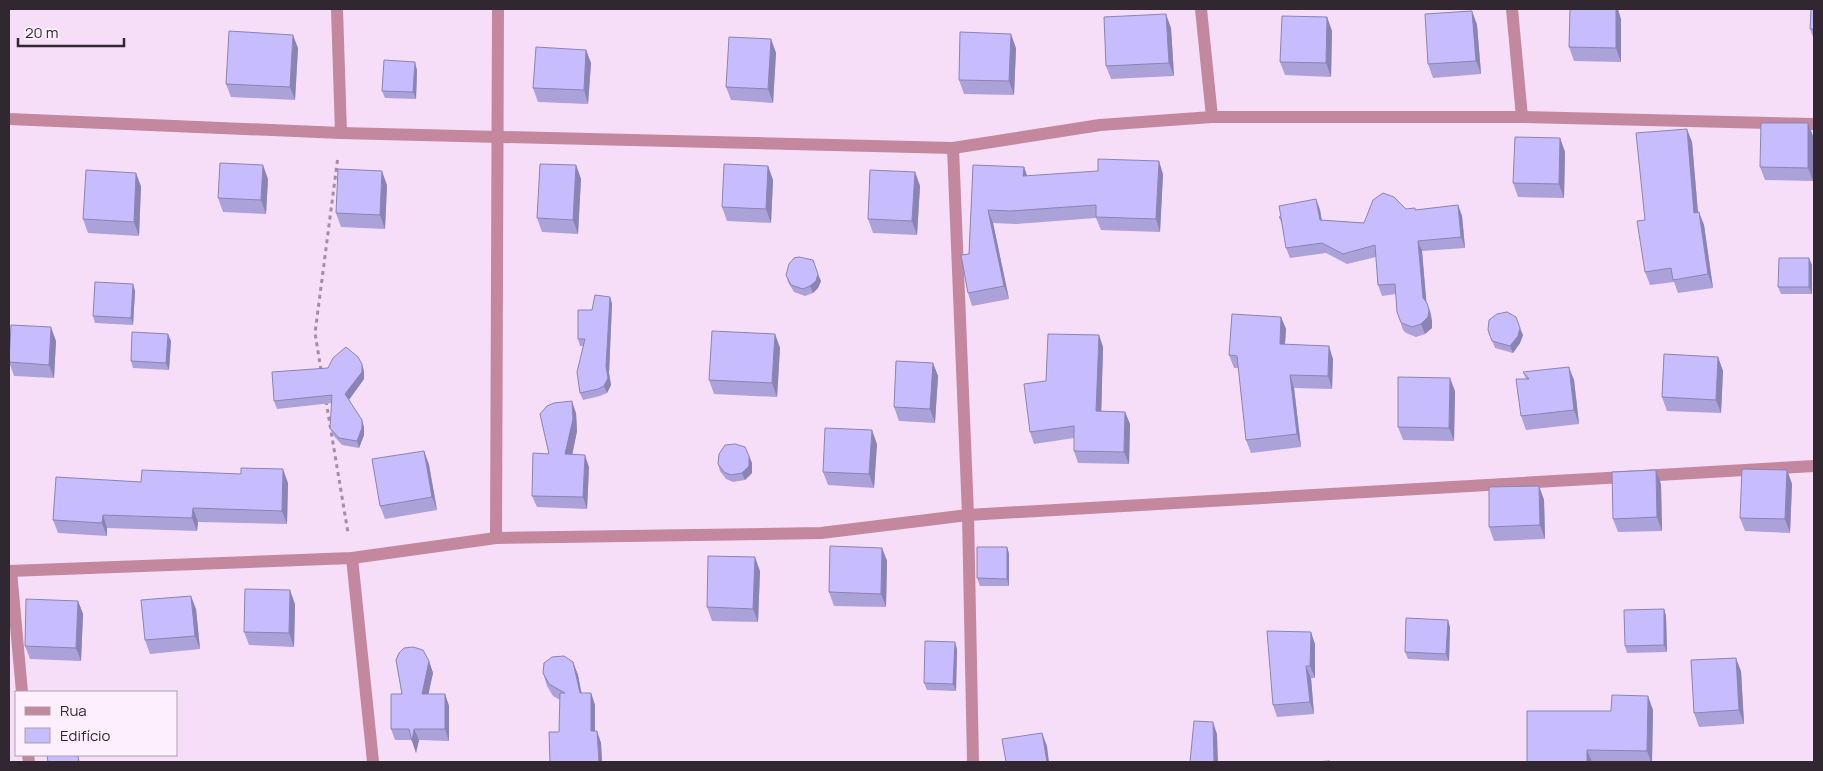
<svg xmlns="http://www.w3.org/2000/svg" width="1823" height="771" font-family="Manrope,sans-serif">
<rect width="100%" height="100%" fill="#f6def8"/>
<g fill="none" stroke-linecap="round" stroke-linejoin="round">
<g stroke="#a190a3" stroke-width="3" stroke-dasharray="4 4" stroke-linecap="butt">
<polyline points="321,370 315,333 338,156"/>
<polyline points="326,401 348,533"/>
</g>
<g stroke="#c3879e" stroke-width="12">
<polyline points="337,9 341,133"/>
<polyline points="1201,9 1212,117"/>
<polyline points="1512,9 1522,117"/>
<polyline points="9,119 341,133 953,148 1100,125 1212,117 1522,117 1814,124"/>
<polyline points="953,148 968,515 973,762"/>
<polyline points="496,538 498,9"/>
<polyline points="352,558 373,762"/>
<polyline points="9,571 352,558 496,538 821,533 968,515 1814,466"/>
<polyline points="11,571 22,692"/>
<polyline points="28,755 29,762"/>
</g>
</g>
<g fill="#aba2da">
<polygon points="1814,9 1814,40 1810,29"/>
<polygon points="1472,11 1477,25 1481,74 1433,78 1428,64"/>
<polygon points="1327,17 1332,31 1331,77 1285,75 1280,62"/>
<polygon points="1621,19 1621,62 1574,61 1569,47"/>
<polygon points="1171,28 1174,76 1111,79 1106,66"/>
<polygon points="771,39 776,53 773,103 731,100 726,87"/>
<polygon points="298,48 295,100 231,97 226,84"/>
<polygon points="1016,48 1014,95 964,94 959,80"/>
<polygon points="586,50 591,63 588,104 538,102 533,88"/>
<polygon points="417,70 416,99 385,98 382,91"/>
<polygon points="1808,123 1813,136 1813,181 1765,180 1760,167"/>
<polygon points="1560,138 1565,152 1564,198 1518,197 1513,183"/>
<polygon points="1692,142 1698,212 1704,225 1713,288 1678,293 1674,282 1650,285 1645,272 1645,220"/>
<polygon points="576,165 581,179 578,234 542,232 537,218"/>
<polygon points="973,165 1024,167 1027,176 1163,174 1160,232 1101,230 1096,218 1015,224 993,223 1009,299 972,306 968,293"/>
<polygon points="768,166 773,180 771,223 727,221 722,207"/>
<polygon points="915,172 920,186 917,235 873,233 868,219"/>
<polygon points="268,179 266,214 223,212 218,198"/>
<polygon points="387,185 385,229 341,227 336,213"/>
<polygon points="141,186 139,236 88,233 83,219"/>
<polygon points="1316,199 1320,210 1322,220 1364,223 1406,209 1415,210 1458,205 1462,216 1465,248 1422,251 1426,302 1431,313 1432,321 1432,328 1425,334 1416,337 1406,333 1403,330 1397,312 1396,294 1382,296 1378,285 1376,257 1347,264 1326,253 1290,258 1286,248 1282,224 1279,217 1281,217"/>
<polygon points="1809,258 1812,265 1812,294 1781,294 1778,287"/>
<polygon points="786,275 821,281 818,288 813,293 805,296 794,292 788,282"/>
<polygon points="133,284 135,291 133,325 95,323 93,316"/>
<polygon points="610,297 612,304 609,373 611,385 607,393 600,396 583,400 580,393 583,346 580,346 578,339 592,310"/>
<polygon points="1281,317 1286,329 1285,344 1333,359 1332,389 1294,388 1301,447 1251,453 1246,440 1239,368 1234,368 1229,355"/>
<polygon points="1488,330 1523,335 1520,343 1513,353 1495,348"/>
<polygon points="775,334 780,348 777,397 714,394 709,380"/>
<polygon points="1099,335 1103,347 1101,411 1125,412 1130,424 1129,464 1078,463 1074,451 1074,438 1034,444 1030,432 1046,381"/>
<polygon points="56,341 54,378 14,376 9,362"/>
<polygon points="171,341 169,370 133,368 131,361"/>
<polygon points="1718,357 1723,371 1721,413 1667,411 1662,397"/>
<polygon points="933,363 938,376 935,423 899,421 894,407"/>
<polygon points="364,371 364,379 349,400 364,427 364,435 359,448 342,445 333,435 330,428 332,403 277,409 274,401"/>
<polygon points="1523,372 1574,380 1579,424 1526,430 1521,416 1526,379"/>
<polygon points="1455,391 1454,441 1403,440 1398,427"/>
<polygon points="576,413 577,431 572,455 589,467 587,509 537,507 532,496 549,454"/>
<polygon points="877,444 874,488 828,485 823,472"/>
<polygon points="424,451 429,465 437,510 385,519 380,506"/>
<polygon points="749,456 752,463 752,473 745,480 733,482 726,479 720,471 718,464"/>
<polygon points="1787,470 1792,484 1790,533 1745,531 1740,518"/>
<polygon points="141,482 288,483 287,524 198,522 197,531 107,528 107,536 58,533 53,520"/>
<polygon points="1661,484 1662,531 1618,532 1613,519"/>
<polygon points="1539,486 1544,500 1545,539 1494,541 1489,527"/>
<polygon points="1007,547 1009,554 1009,586 980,586 977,578"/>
<polygon points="882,548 887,561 886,607 834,606 829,592"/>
<polygon points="760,571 758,622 712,621 707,607"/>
<polygon points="78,601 83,614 81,661 30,659 25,646"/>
<polygon points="295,604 294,647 249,645 244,632"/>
<polygon points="196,609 200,649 150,654 145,640"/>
<polygon points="1664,609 1666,616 1667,652 1627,653 1625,646"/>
<polygon points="1450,627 1449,661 1408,659 1405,652"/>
<polygon points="1315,644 1315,678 1311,678 1314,714 1277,717 1273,705"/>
<polygon points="957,649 956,691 927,690 924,683"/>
<polygon points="429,661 433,673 428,694 445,694 449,706 449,741 419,740 416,753 412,740 395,740 391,729 402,694"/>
<polygon points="573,662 578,675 581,693 591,693 595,705 595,731 597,731 601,743 602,762 550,762 559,732 560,700 553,696 547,686 543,673"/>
<polygon points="1741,671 1744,724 1699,727 1694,713"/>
<polygon points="1653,710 1652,762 1527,762 1611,711"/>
</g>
<g fill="#8b84b2">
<polygon points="1616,9 1618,9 1621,19 1621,62 1616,48"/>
<polygon points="1472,11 1477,25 1481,74 1476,61"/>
<polygon points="1166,14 1171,28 1174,76 1169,63"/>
<polygon points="1327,17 1332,31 1331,77 1326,63"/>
<polygon points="1011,34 1016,48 1014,95 1009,81"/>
<polygon points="293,35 298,48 295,100 290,87"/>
<polygon points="771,39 776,53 773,103 768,89"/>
<polygon points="586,50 591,63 588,104 584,90"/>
<polygon points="415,62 417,70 416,99 413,92"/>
<polygon points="1808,123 1813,136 1813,181 1808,168"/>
<polygon points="1687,129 1692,142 1699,226 1694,213"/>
<polygon points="1560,138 1565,152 1564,198 1559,184"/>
<polygon points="1159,161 1163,174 1160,232 1156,219"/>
<polygon points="263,165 268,179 266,214 261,200"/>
<polygon points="576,165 581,179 578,234 573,220"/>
<polygon points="768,166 773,180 771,223 766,209"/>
<polygon points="1024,167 1029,181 1023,176"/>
<polygon points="382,171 387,185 385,229 380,215"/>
<polygon points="915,172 920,186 917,235 912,221"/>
<polygon points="136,173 141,186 139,236 134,222"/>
<polygon points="1316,199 1320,210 1323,230 1320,220"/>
<polygon points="1458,205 1462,216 1465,248 1461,237"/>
<polygon points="988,210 993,223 1009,299 1004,286"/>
<polygon points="1699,212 1704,225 1713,288 1708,274"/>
<polygon points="1418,241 1422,251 1427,308 1423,298"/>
<polygon points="1809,258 1812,265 1812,294 1809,287"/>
<polygon points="818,274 821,281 818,288 813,293 810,286"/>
<polygon points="133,284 135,291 133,325 131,318"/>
<polygon points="610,297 612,304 609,373 611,385 607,393 604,386 606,366"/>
<polygon points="1427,303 1432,321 1432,328 1425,334 1421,324"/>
<polygon points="1281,317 1286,329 1284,357 1280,344"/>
<polygon points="51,327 56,341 54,378 49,365"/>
<polygon points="1520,328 1523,335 1520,343 1513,353 1510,346"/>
<polygon points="168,334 171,341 169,370 166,363"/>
<polygon points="775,334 780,348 777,397 772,383"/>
<polygon points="1099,335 1103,347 1101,423 1096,411"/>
<polygon points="1329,346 1333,359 1332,389 1328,376"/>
<polygon points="1718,357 1723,371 1721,413 1716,400"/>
<polygon points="933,363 938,376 935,423 930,409"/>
<polygon points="362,364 364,371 364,379 348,401 345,394"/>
<polygon points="1569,367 1574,380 1579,424 1574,410"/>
<polygon points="1290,375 1294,388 1301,447 1297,434"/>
<polygon points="1450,378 1455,391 1454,441 1449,428"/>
<polygon points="572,401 576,413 577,431 570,466 565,454"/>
<polygon points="1125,412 1130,424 1129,464 1124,452"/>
<polygon points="362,420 364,427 364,435 359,448 357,441"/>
<polygon points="872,430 877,444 874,488 869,474"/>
<polygon points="424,451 429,465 437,510 432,497"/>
<polygon points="585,455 589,467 587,509 583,497"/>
<polygon points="749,456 752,463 752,473 745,480 742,473"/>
<polygon points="283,469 288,483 287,524 282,511"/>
<polygon points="1656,470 1661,484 1662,531 1657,517"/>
<polygon points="1787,470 1792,484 1790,533 1785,519"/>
<polygon points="1539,486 1544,500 1545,539 1540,525"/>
<polygon points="193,508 198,522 197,531 192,518"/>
<polygon points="103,515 107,528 107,536 102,523"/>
<polygon points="1007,547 1009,554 1009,586 1007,579"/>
<polygon points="882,548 887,561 886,607 881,594"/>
<polygon points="755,557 760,571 758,622 753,609"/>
<polygon points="290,590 295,604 294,647 289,633"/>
<polygon points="191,596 196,609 200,649 195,636"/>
<polygon points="78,601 83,614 81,661 76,648"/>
<polygon points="1664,609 1666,616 1667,652 1664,645"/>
<polygon points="1448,620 1450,627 1449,661 1446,654"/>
<polygon points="1311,632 1315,644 1315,678 1310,666"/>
<polygon points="955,642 957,649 956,691 953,684"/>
<polygon points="1736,658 1741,671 1744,724 1739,710"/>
<polygon points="429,661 433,673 426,706 422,694"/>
<polygon points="573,662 578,675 584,705 580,693"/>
<polygon points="1306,666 1311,678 1314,714 1310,702"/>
<polygon points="591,693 595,705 595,743 591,731"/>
<polygon points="445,694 449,706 449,741 445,729"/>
<polygon points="1648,696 1653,710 1652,762 1651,762 1647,751"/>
<polygon points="1213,722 1217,734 1218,762 1214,762"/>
<polygon points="414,729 419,740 416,753 412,741"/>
<polygon points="597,731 601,743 602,762 599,762"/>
<polygon points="1042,733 1047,746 1049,762 1047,762"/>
<polygon points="1587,750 1592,762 1587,762"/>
</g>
<g fill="#c7bcfe" stroke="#8b84b2">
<polygon points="1570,9 1616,9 1616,48 1569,47"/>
<polygon points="1811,9 1814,9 1814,29 1810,29"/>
<polygon points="1472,11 1476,61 1428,64 1425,14"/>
<polygon points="1166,14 1169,63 1106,66 1104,17"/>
<polygon points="1282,16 1327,17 1326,63 1280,62"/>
<polygon points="229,31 293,35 290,87 226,84"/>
<polygon points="960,32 1011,34 1009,81 959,80"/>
<polygon points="729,37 771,39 768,89 726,87"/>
<polygon points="536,47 586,50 584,90 533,88"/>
<polygon points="384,60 415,62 413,92 382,91"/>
<polygon points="1761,123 1808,123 1808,168 1760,167"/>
<polygon points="1687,129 1694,213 1699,212 1708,274 1673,280 1671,268 1645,272 1637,221 1645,220 1636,133"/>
<polygon points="1515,137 1560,138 1559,184 1513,183"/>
<polygon points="1098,159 1159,161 1156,219 1096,217 1096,205 1010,211 988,210 1004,286 968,293 961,255 969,254 973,165 1024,167 1023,176 1098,171"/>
<polygon points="220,163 263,165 261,200 218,198"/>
<polygon points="540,164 576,165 573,220 537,218"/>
<polygon points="724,164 768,166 766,209 722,207"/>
<polygon points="338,169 382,171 380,215 336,213"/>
<polygon points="86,170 136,173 134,222 83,219"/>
<polygon points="870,170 915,172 912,221 868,219"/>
<polygon points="1383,193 1394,197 1406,209 1415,208 1415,210 1458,205 1461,237 1418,241 1423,298 1427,303 1429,310 1428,317 1421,324 1412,327 1402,323 1400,320 1397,312 1395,284 1378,285 1375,245 1343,254 1322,243 1286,248 1281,218 1279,217 1281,217 1279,206 1316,199 1320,220 1364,223 1373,200"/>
<polygon points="799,257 813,260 818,274 816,281 810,286 803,289 791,285 786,275 789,264 794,258"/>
<polygon points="1779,258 1809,258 1809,287 1778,287"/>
<polygon points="95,282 133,284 131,318 93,316"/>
<polygon points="595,295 610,297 606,366 608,378 604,386 598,389 580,393 577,372 585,339 578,339 578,310 592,310"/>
<polygon points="1507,312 1516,317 1520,328 1518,336 1510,346 1492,341 1488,330 1489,320 1497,314"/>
<polygon points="1232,314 1281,317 1280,344 1329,346 1328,376 1290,375 1297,434 1246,440 1237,356 1229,355"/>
<polygon points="11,325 51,327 49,365 9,362"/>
<polygon points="712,331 775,334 772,383 709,380"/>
<polygon points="132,332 168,334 166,363 131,361"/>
<polygon points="1048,334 1099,335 1096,411 1125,412 1124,452 1074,451 1074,426 1030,432 1024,384 1046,381"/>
<polygon points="346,347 358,357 362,364 362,372 345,394 362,420 362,428 357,441 339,438 330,428 332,395 274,401 272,372 328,368 333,358"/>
<polygon points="1664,354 1718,357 1716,400 1662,397"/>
<polygon points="896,361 933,363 930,409 894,407"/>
<polygon points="1569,367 1574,410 1521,416 1516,379 1529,379 1523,372"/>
<polygon points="1398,377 1450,378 1449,428 1398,427"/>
<polygon points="572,401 573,419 565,454 585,455 583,497 532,496 533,453 549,454 540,414 547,406 554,403"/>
<polygon points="825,428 872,430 869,474 823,472"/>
<polygon points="735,444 745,447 749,456 749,466 742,473 731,475 724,472 718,464 719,454 725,445"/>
<polygon points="424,451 432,497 380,506 372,459"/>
<polygon points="241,468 283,469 282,511 193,508 192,518 103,515 102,523 53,520 56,477 141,482 142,470 241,474"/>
<polygon points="1742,469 1787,470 1785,519 1740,518"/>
<polygon points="1656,470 1657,517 1613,519 1612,472"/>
<polygon points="1539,486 1540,525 1489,527 1489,487"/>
<polygon points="830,546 882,548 881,594 829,592"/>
<polygon points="977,547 1007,547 1007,579 977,578"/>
<polygon points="708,556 755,557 753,609 707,607"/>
<polygon points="245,589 290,590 289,633 244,632"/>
<polygon points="191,596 195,636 145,640 141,600"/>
<polygon points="26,599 78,601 76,648 25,646"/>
<polygon points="1664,609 1664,645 1625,646 1624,610"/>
<polygon points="1406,618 1448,620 1446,654 1405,652"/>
<polygon points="1267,631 1311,632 1310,666 1306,666 1310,702 1273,705"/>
<polygon points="925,641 955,642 953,684 924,683"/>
<polygon points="413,647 423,650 429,661 422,694 445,694 445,729 414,729 412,741 409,729 391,729 391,694 402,694 396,660 399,653 404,648"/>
<polygon points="564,656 573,662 580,693 591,693 591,731 597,731 599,762 550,762 549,732 559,732 560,693 565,693 549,684 543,673 544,663 552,657"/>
<polygon points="1736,658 1739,710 1694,713 1691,660"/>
<polygon points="1612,695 1648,696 1647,751 1587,750 1587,762 1527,762 1527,711 1611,711"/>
<polygon points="1194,721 1213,722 1214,762 1190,762"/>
<polygon points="1042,733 1047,762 1006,762 1002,739"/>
<polygon points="47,755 67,755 78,756 79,762 48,762"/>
<polygon points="1330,761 1330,762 1311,762"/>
</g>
<rect width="1823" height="771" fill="none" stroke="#302731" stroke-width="20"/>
<rect x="15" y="691" width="162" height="65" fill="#feefff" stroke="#ac9fad"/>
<rect x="25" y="707" width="25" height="8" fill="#c3879e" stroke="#ac9fad"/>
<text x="60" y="716" font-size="15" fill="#302731">Rua</text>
<rect x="25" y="728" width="25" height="15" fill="#c7bcfe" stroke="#ac9fad"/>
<text x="60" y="741" font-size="15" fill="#302731">Edifício</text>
<path d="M18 38v8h106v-8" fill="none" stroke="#302731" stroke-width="2.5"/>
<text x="25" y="38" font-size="15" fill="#302731" stroke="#feefff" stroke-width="4" paint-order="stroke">20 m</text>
</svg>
